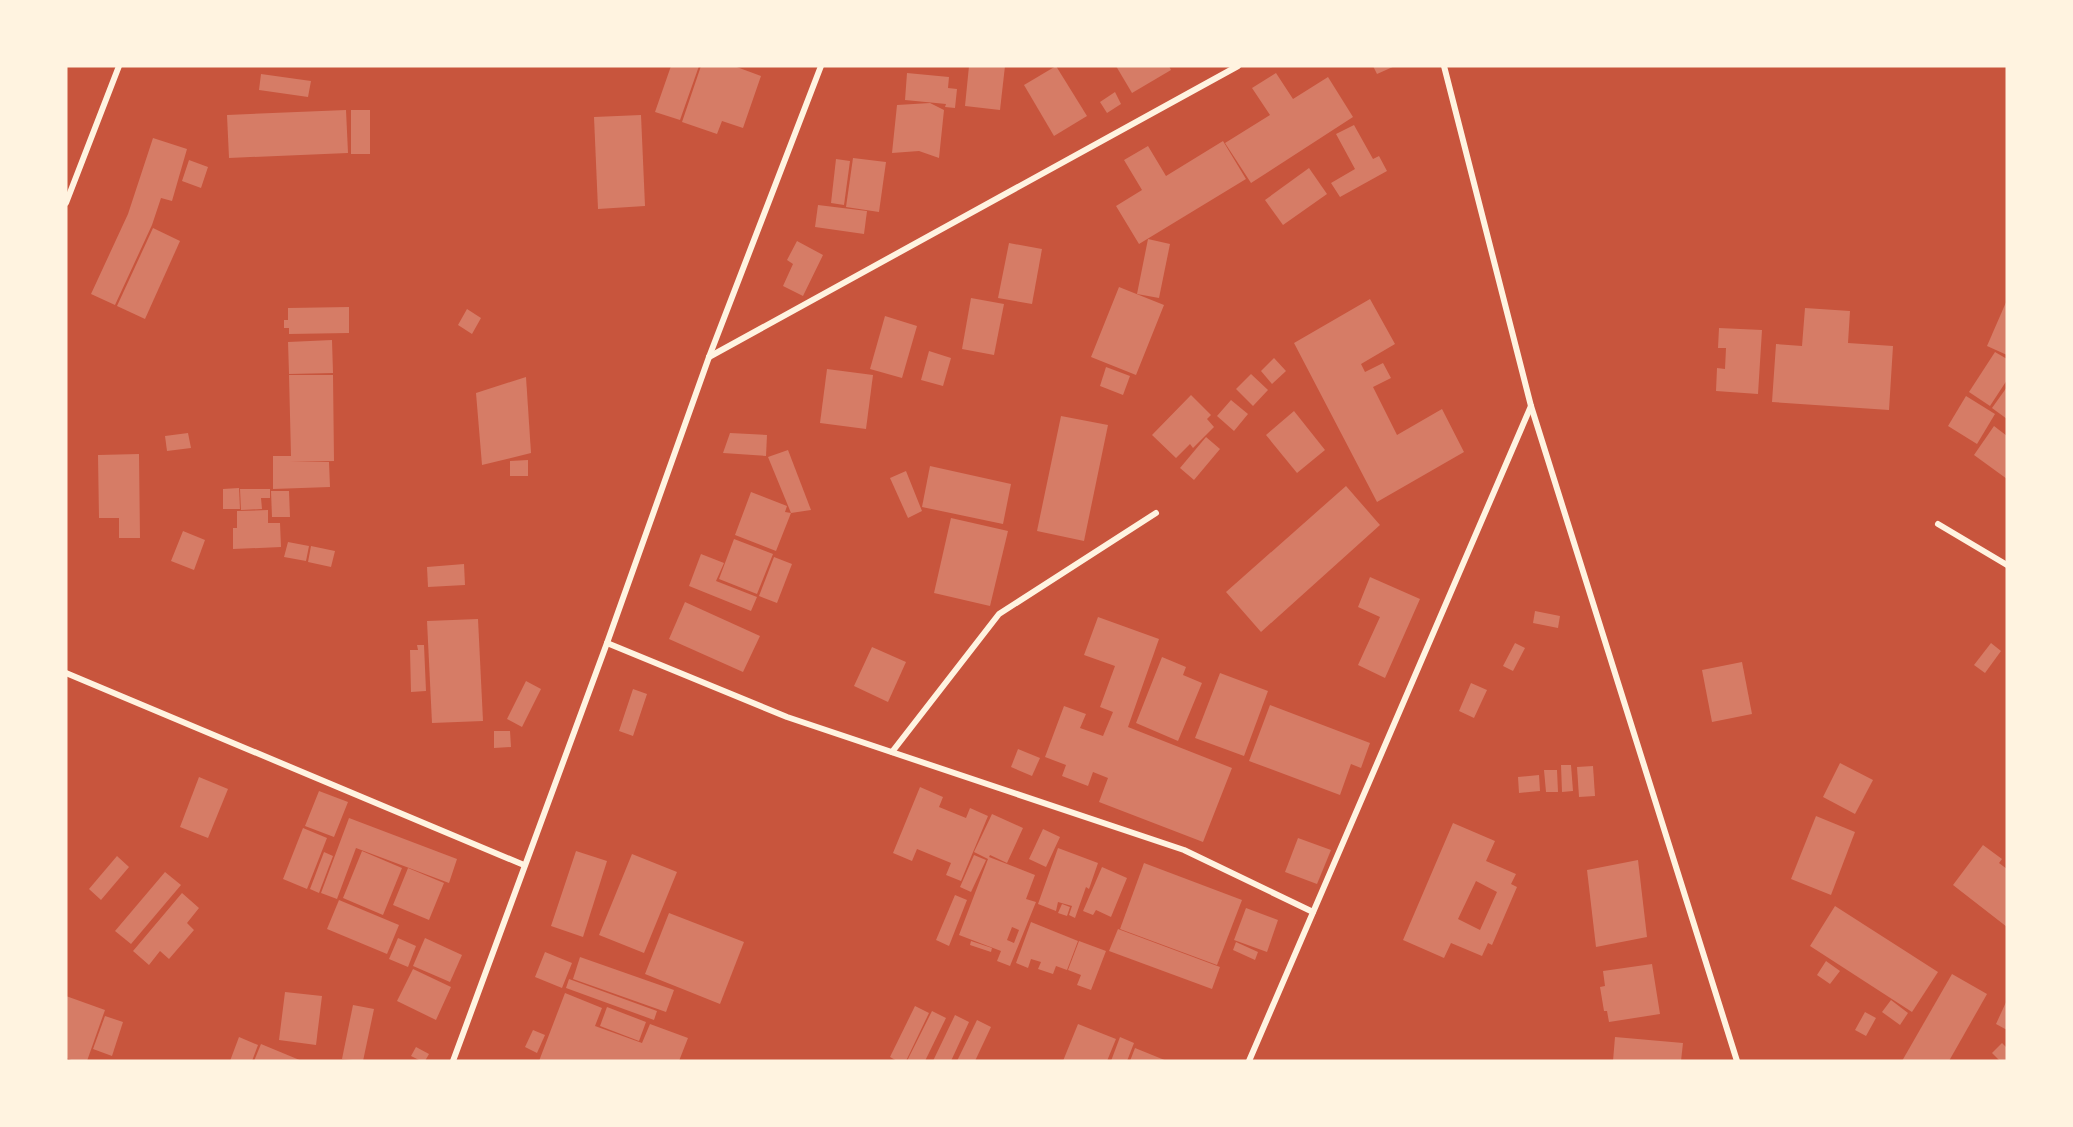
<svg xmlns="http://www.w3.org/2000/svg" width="2073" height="1127" font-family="'Fira Sans',sans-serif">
<rect width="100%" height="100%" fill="#c8553d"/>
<g fill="#d67c66" fill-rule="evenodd">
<polygon points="671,66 699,66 680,120 655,112"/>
<polygon points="701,66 734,66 761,76 743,128 722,121 717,134 682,122"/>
<polygon points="969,66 1005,66 1000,110 965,106"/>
<polygon points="1056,66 1087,116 1054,136 1024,85"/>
<polygon points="1116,66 1169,66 1171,70 1132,93"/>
<polygon points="1373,66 1395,66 1377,74"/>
<polygon points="907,73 949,77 948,88 957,89 955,108 945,107 946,104 905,100"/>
<polygon points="1276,73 1293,99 1328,77 1353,117 1251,183 1225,143 1270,115 1252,88"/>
<polygon points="261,74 311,81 308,97 259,90"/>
<polygon points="1115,92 1121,104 1107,113 1100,102"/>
<polygon points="930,103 944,110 939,158 919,151 892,153 897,105"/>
<polygon points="346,110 348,153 229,158 227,115"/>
<rect x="351" y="110" width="19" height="44"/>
<polygon points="641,115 645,206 598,209 594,117"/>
<polygon points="1354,125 1373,159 1379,156 1387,171 1340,197 1331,183 1355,169 1336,134"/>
<polygon points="153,138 187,149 172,201 161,198 152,225 115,305 91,294 128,214"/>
<polygon points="1223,141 1246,179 1139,244 1116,206 1142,190 1124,160 1148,146 1166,176"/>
<polygon points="853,158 886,162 879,212 846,207"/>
<polygon points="836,159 850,161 844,205 831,203"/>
<polygon points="189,160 208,167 201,188 182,181"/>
<polygon points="1309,168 1327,194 1283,225 1265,200"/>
<polygon points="818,205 867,211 864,234 815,227"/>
<polygon points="153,228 180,241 145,319 117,306"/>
<polygon points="1148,239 1170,244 1159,298 1137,294"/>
<polygon points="797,241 823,255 803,296 783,286 793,264 787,260"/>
<polygon points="1009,243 1042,249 1032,304 998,298"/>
<polygon points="1119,287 1164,305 1136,375 1091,357"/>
<polygon points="971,298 1004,304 994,355 962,349"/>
<polygon points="1370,299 1395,344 1361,364 1365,372 1383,363 1391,378 1373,387 1397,435 1442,409 1464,452 1377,502 1294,343"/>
<polygon points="2007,300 2007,355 1987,346"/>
<polygon points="349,307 349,333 289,334 289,328 284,328 284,320 288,320 288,308"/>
<polygon points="1805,308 1850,311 1848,343 1893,346 1889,410 1772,402 1776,344 1802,346"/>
<polygon points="467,309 481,318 472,334 458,325"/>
<polygon points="885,316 917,326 902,378 870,369"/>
<polygon points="1719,328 1762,330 1758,394 1716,391 1717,368 1725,369 1726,348 1718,348"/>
<polygon points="332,340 333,373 289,374 288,342"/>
<polygon points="929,351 951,358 943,386 921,380"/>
<polygon points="1995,352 2007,359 2007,380 1990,406 1969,392"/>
<polygon points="1274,358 1286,371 1272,384 1261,371"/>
<polygon points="1106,367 1130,376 1123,395 1100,386"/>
<polygon points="827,369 873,375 866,429 820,423"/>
<polygon points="1251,374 1268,390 1253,406 1236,389"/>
<polygon points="289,375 333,375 334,461 290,462 329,462 330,487 273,489 273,456 291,456"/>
<polygon points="526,377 531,453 482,465 476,393"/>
<polygon points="2007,387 2007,419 1992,408"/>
<polygon points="1191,395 1211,415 1207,419 1214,427 1193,448 1190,444 1176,458 1152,435"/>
<polygon points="1966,396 1995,414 1977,444 1948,426"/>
<polygon points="1231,400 1248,414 1234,431 1217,416"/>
<polygon points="1294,411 1325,450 1297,473 1266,435"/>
<polygon points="1061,416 1108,425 1084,541 1037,531"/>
<polygon points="1994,426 2007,436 2007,479 1974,455"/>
<polygon points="188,433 191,448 167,451 165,436"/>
<polygon points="730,433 767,435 766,456 723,453"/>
<polygon points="1206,437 1220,449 1194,480 1180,468"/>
<polygon points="788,450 811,510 791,513 768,457"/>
<polygon points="139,454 140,538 119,538 119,518 99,518 98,455"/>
<polygon points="528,460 528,476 510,476 510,461"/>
<polygon points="930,466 1011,484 1003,524 922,507"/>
<polygon points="906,471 922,511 908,518 890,478"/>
<polygon points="1346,486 1380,525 1261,632 1226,592"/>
<polygon points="239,488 240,509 223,509 223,489"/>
<polygon points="240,489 270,489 270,498 261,498 262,509 241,510"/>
<polygon points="271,491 289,491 290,517 272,517"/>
<polygon points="751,492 787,506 785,512 791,513 776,551 735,535"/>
<polygon points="268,510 268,523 280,523 281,547 233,549 233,528 237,528 237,511"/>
<polygon points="951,518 1008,531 990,606 934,593"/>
<polygon points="183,531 205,540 194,570 171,561"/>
<polygon points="734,539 773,554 757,594 719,579"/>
<polygon points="288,542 309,546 306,561 284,557"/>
<polygon points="311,546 335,551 331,567 308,562"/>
<polygon points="701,554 724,563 716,581 757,597 751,611 689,586"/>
<polygon points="774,557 792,564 777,603 759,596"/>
<polygon points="464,564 465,585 428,587 427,567"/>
<polygon points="1370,577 1420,599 1385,678 1358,665 1380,617 1358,607"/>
<polygon points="685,602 760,636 743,672 669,639"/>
<polygon points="1535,611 1560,616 1558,628 1533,623"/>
<polygon points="1098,617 1159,639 1128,727 1232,768 1203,842 1099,802 1108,778 1093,772 1088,786 1062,776 1066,765 1045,757 1064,706 1086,714 1080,728 1103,736 1113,712 1100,707 1115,666 1084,655"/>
<polygon points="478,619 483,721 432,723 427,621"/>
<polygon points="1515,643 1525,648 1513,671 1503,666"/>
<polygon points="1991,643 2001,651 1985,673 1974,665"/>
<polygon points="417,645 424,645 426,691 411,692 410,650 418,650"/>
<polygon points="872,647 906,662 888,702 854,686"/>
<polygon points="1162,657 1186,667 1183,675 1202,683 1178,741 1136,723"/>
<polygon points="1742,662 1752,714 1712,722 1702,670"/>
<polygon points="1220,673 1268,691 1244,756 1195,738"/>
<polygon points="526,681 541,689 522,727 507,719"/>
<polygon points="1471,683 1487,690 1474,718 1459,711"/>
<polygon points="633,689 647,694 633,736 619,731"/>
<polygon points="1270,705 1370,743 1361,768 1351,764 1340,795 1249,761"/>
<polygon points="494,731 510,731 511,747 494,748"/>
<polygon points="1018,749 1040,758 1032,776 1011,767"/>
<polygon points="1840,763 1873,780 1855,814 1823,797"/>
<polygon points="1561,765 1571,765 1573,791 1562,792"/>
<polygon points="1593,766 1595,796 1579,797 1577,767"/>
<polygon points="1544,770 1557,770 1558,792 1546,792"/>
<polygon points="1539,775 1540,791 1519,793 1518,777"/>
<polygon points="199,777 228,789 208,838 180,827"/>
<polygon points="920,787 943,797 939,807 966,818 970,808 988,816 961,881 946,875 951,863 917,849 912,861 893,853"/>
<polygon points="319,791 348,802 334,837 305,826"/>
<path d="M992,814l31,14 -16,35 -17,-8 -1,2 46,18 -9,24 10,3 -26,64 -13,-5 4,-10 -42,-16 29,-76 -14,-7zM1012,927l7,3 -5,13 -7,-3z"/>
<polygon points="1816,816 1855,832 1831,895 1791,879"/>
<polygon points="349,818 457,859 449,883 356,848 337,899 321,893"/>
<path d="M1453,823l42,18 -9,20 30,13 -5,10 6,3 -25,58 -4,-2 -6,13 -31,-13 -7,15 -41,-18zM1476,881l21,11 -17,38 -22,-11z"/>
<polygon points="303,828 327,838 307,889 283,879"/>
<polygon points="1043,829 1060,837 1046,867 1029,859"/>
<polygon points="1298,838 1331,850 1317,884 1285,872"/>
<polygon points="1983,845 2002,859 1999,863 2007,869 2007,927 1953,885"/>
<polygon points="1058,848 1098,863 1089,889 1086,887 1075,918 1069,915 1072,906 1058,902 1056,911 1038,904"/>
<polygon points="362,851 402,868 383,915 343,898"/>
<polygon points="576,851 607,861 583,937 551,926"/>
<polygon points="324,852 333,856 319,893 310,889"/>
<polygon points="632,854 677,872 644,953 599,935"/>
<polygon points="974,855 986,860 971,892 960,887"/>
<polygon points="117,856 129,867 101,900 89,889"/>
<polygon points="1638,860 1647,937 1596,947 1587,870"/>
<polygon points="1144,863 1242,900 1217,965 1120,929"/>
<polygon points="1102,867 1127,878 1111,917 1096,910 1093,915 1083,911"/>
<polygon points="408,868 444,883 429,920 393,905"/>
<polygon points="165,872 181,885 131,944 115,931"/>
<polygon points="182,893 199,908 187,923 194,930 169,959 160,951 149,965 133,951"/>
<polygon points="955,895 967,900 949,946 936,940"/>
<polygon points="339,900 399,925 387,954 327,929"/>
<polygon points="1062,904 1070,907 1067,916 1058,913"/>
<polygon points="1835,906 1938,972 1912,1012 1810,946"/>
<polygon points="1246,908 1278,920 1267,952 1234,940"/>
<polygon points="669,913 744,942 720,1004 645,974"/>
<polygon points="1031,922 1078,941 1067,970 1056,966 1053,974 1038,969 1041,962 1031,959 1028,968 1016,963"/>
<polygon points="1118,929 1220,967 1212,989 1109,951"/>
<polygon points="398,938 416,946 408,967 389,959"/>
<polygon points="425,938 462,955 450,982 413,966"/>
<polygon points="971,941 992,948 991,952 970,945"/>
<polygon points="1079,941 1106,951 1091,990 1077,985 1081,975 1068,970"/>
<polygon points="1236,942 1258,952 1255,960 1233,950"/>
<polygon points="545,952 572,963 562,988 535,977"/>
<polygon points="580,957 674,990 666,1012 573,979"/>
<polygon points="1826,961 1840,971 1830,984 1817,975"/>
<polygon points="1652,964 1660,1014 1609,1022 1607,1011 1604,1011 1600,987 1605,986 1603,971"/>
<polygon points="413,969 451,987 436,1020 397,1001"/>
<polygon points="1952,974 1987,994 1949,1061 1902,1061"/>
<polygon points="569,979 657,1011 654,1020 566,988"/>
<polygon points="285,992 322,996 316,1045 279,1040"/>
<polygon points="565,993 602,1008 595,1026 642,1043 650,1024 688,1038 679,1061 539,1061"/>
<polygon points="66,996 105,1010 87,1061 74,1061 66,1058"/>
<polygon points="1891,1000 1908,1013 1900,1025 1882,1012"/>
<polygon points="2007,1000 2007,1030 1996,1024"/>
<polygon points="353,1005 374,1009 363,1061 342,1059"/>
<polygon points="915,1006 929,1013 906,1061 897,1061 890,1057"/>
<polygon points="607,1007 646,1022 639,1041 600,1026"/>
<polygon points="932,1011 946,1018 925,1061 907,1061"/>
<polygon points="1865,1012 1876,1018 1866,1036 1855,1030"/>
<polygon points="955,1015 969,1022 951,1061 933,1061"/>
<polygon points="105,1016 123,1022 112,1056 93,1049"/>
<polygon points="977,1020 991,1027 975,1061 957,1061"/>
<polygon points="1078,1024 1116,1039 1107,1061 1063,1061"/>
<polygon points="533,1030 545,1035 537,1053 525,1047"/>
<polygon points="239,1037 258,1045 252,1061 230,1061"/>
<polygon points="1120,1037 1134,1043 1127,1061 1111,1061"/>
<polygon points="1615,1037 1683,1043 1681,1061 1613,1061"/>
<polygon points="2002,1043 2007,1048 2007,1061 2000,1061 1992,1053"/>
<polygon points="261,1044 302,1061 254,1061"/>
<polygon points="416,1047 429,1054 425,1061 421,1061 411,1056"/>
<polygon points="1135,1048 1167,1061 1130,1061"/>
</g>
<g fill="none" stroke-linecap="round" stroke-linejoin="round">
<g stroke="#fff3e0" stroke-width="6">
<polyline points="1444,66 1531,406 1737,1061"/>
<polyline points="66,203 119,66"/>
<polyline points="709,357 1238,66"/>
<polyline points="1938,524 2007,565"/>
<polyline points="607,643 787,717 1184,850 1313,912"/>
<polyline points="66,673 524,865"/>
<polyline points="892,752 999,614 1156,513"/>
<polyline points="453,1061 607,643 709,357 821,66"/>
<polyline points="1249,1061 1531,406"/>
</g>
</g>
<rect width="2073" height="1127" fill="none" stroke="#fff3e0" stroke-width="135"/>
</svg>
